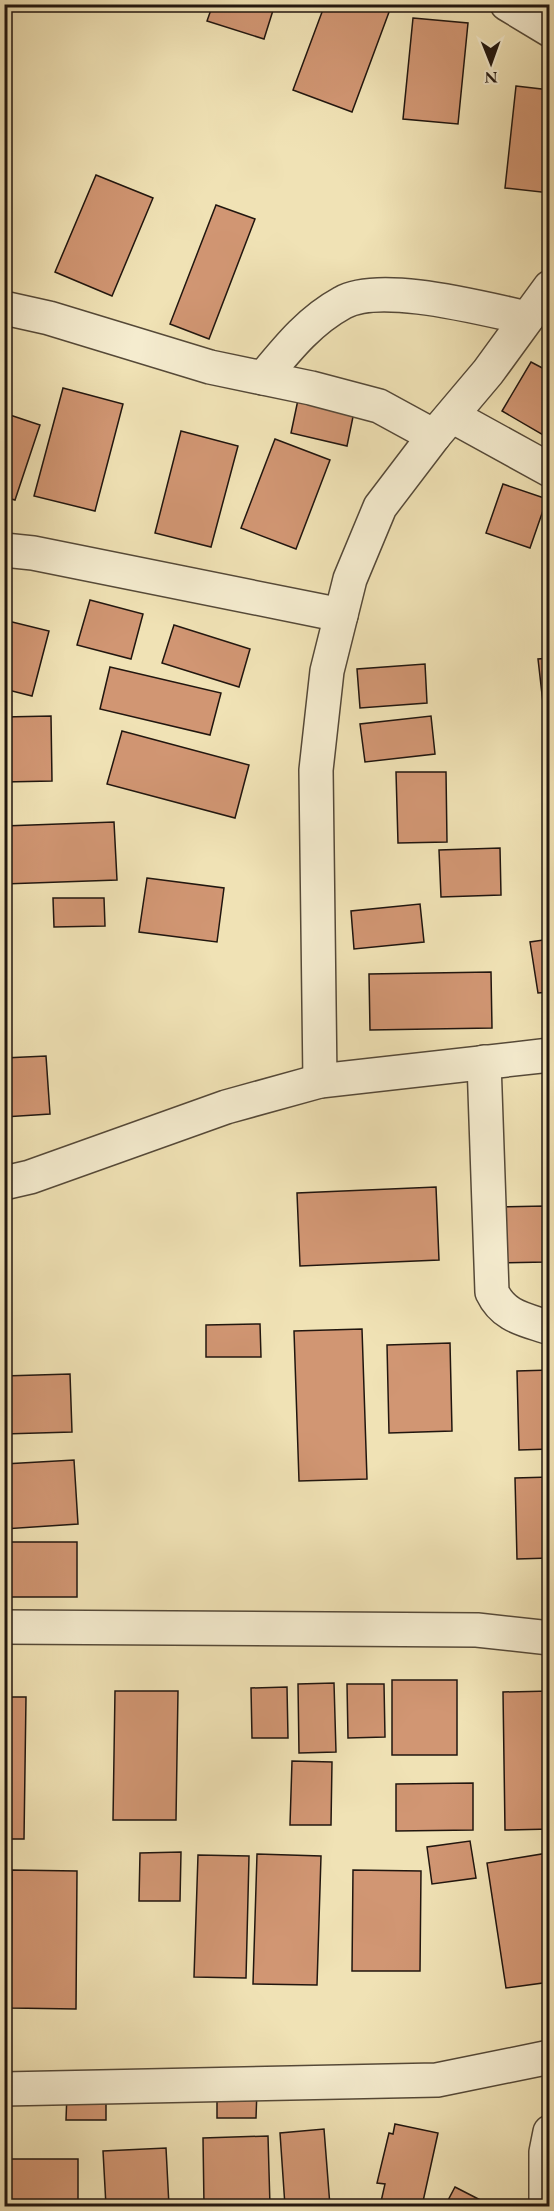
<svg xmlns="http://www.w3.org/2000/svg" width="554" height="2211" font-family="'EB Garamond',serif">
<rect width="100%" height="100%" fill="#f0e2b5"/>
<filter id="stains"><feTurbulence type="fractalNoise" baseFrequency=".00333" numOctaves="4"/><feColorMatrix values="0 0 0 0 .2 0 0 0 0 .09 0 0 0 0 .02 0 0 0 .5 -.17"/></filter>
<radialGradient id="worn" r=".72"><stop offset=".6" stop-color="#630" stop-opacity="0"/><stop offset="1" stop-color="#630" stop-opacity=".3"/></radialGradient>
<g fill="#d19673" stroke="#21160f" stroke-width="1.5">
<polygon points="213,4 275,4 264,39 207,21"/>
<polygon points="325,4 392,4 352,112 293,90"/>
<polygon points="413,18 468,23 458,124 403,119"/>
<polygon points="516,86 550,90 550,193 505,188"/>
<polygon points="96,175 153,198 112,296 55,272"/>
<polygon points="216,205 255,219 209,339 170,324"/>
<polygon points="531,362 550,372 550,439 502,411"/>
<polygon points="63,388 123,404 95,511 34,496"/>
<polygon points="299,395 355,407 347,446 291,433"/>
<polygon points="4,413 40,425 15,500 4,497"/>
<polygon points="181,431 238,446 211,547 155,533"/>
<polygon points="275,439 330,460 296,549 241,528"/>
<polygon points="503,484 547,499 530,548 486,533"/>
<polygon points="90,600 143,614 131,659 77,645"/>
<polygon points="4,620 49,631 32,696 4,689"/>
<polygon points="174,625 250,649 239,687 162,663"/>
<polygon points="550,658 550,703 543,703 538,659"/>
<polygon points="425,664 427,703 360,708 357,669"/>
<polygon points="110,667 221,693 210,735 100,709"/>
<polygon points="51,716 52,781 4,782 4,717"/>
<polygon points="431,716 435,754 365,762 360,724"/>
<polygon points="122,731 249,765 235,818 107,784"/>
<polygon points="396,772 446,772 447,842 398,843"/>
<polygon points="114,822 117,880 4,884 4,826"/>
<polygon points="500,848 501,895 441,897 439,850"/>
<polygon points="147,878 224,888 217,942 139,932"/>
<polygon points="53,898 104,898 105,926 54,927"/>
<polygon points="420,904 424,942 354,949 351,911"/>
<polygon points="550,939 550,992 538,993 530,942"/>
<polygon points="491,972 492,1028 370,1030 369,974"/>
<polygon points="46,1056 50,1114 4,1117 4,1058"/>
<polygon points="436,1187 439,1260 300,1266 297,1193"/>
<polygon points="545,1206 546,1262 494,1263 492,1207"/>
<polygon points="260,1324 261,1357 206,1357 206,1325"/>
<polygon points="362,1329 367,1479 299,1481 294,1331"/>
<polygon points="450,1343 452,1431 389,1433 387,1345"/>
<polygon points="550,1370 550,1449 519,1450 517,1371"/>
<polygon points="70,1374 72,1432 4,1434 4,1376"/>
<polygon points="74,1460 78,1524 4,1529 4,1464"/>
<polygon points="550,1477 550,1558 517,1559 515,1478"/>
<rect x="9" y="1542" width="68" height="55"/>
<rect x="392" y="1680" width="65" height="75"/>
<polygon points="334,1683 336,1752 299,1753 298,1684"/>
<polygon points="347,1684 384,1684 385,1737 348,1738"/>
<polygon points="287,1687 288,1738 252,1738 251,1688"/>
<polygon points="115,1691 178,1691 176,1820 113,1820"/>
<polygon points="550,1691 550,1829 505,1830 503,1692"/>
<polygon points="4,1697 26,1697 24,1839 4,1839"/>
<polygon points="292,1761 332,1762 331,1825 290,1825"/>
<polygon points="473,1783 473,1830 396,1831 396,1784"/>
<polygon points="470,1841 476,1878 432,1884 427,1847"/>
<polygon points="181,1852 180,1901 139,1901 140,1853"/>
<polygon points="548,1853 550,1982 506,1988 487,1863"/>
<polygon points="257,1854 321,1856 317,1985 253,1984"/>
<polygon points="198,1855 249,1856 246,1978 194,1977"/>
<polygon points="12,1870 77,1871 76,2009 11,2008"/>
<polygon points="353,1870 421,1871 420,1971 352,1971"/>
<polygon points="217,2089 257,2090 256,2118 217,2118"/>
<polygon points="67,2093 106,2094 106,2120 66,2120"/>
<polygon points="395,2124 438,2133 422,2206 380,2206 385,2184 377,2183 389,2133 393,2134"/>
<polygon points="324,2129 330,2206 285,2206 280,2133"/>
<polygon points="268,2136 270,2206 204,2206 203,2138"/>
<polygon points="166,2148 169,2206 106,2206 103,2151"/>
<polygon points="4,2159 78,2159 78,2206 5,2206"/>
<polygon points="455,2187 492,2206 445,2206"/>
</g>
<g fill="none" stroke-linecap="round" stroke-linejoin="round">
<g stroke="#554938" stroke-width="36">
<g id="minor">
<polyline points="507,4 550,30"/>
<polyline points="4,308 49,318 210,367 311,388 379,406 434,436"/>
<path d="M263,378c24,-29 46,-57 79,-75 38,-22 142,6 185,15"/>
<polyline points="452,416 550,470"/>
<polyline points="4,550 33,553 341,615"/>
<path d="M484,1062l8,230c12,25 32,27 58,36"/>
<polyline points="320,1081 316,770 327,671 350,579 380,507 434,436 488,372 550,287"/>
<polyline points="4,1183 30,1177 226,1107 320,1081 550,1055"/>
<polyline points="4,1627 477,1630 550,1638"/>
<polyline points="4,2089 437,2080 550,2057"/>
<polyline points="546,2206 546,2152 550,2132"/>
</g>
</g>
<use href="#minor" stroke="#f5eccf" stroke-width="33"/>
</g>
<rect width="554" height="2211" fill="none" stroke="#f0e2b5" stroke-width="24"/>
<rect x="6" y="6" width="542" height="2199" fill="none" stroke="#21160f" stroke-width="3"/>
<rect x="12" y="12" width="530" height="2187" fill="none" stroke="#21160f" stroke-width="1.5"/>
<g transform="translate(491 63) rotate(179)" stroke="#f5eccf" stroke-width="4.5" paint-order="stroke">
<path d="M0-4.5L10 22L0 15L-10 22Z" fill="#21160f"/>
<text y="-9" font-size="16" font-weight="bold" text-anchor="middle" fill="#21160f">N</text>
</g>
<rect width="100%" height="100%" filter="url(#stains)"/>
<rect width="100%" height="100%" fill="url(#worn)"/>
</svg>
